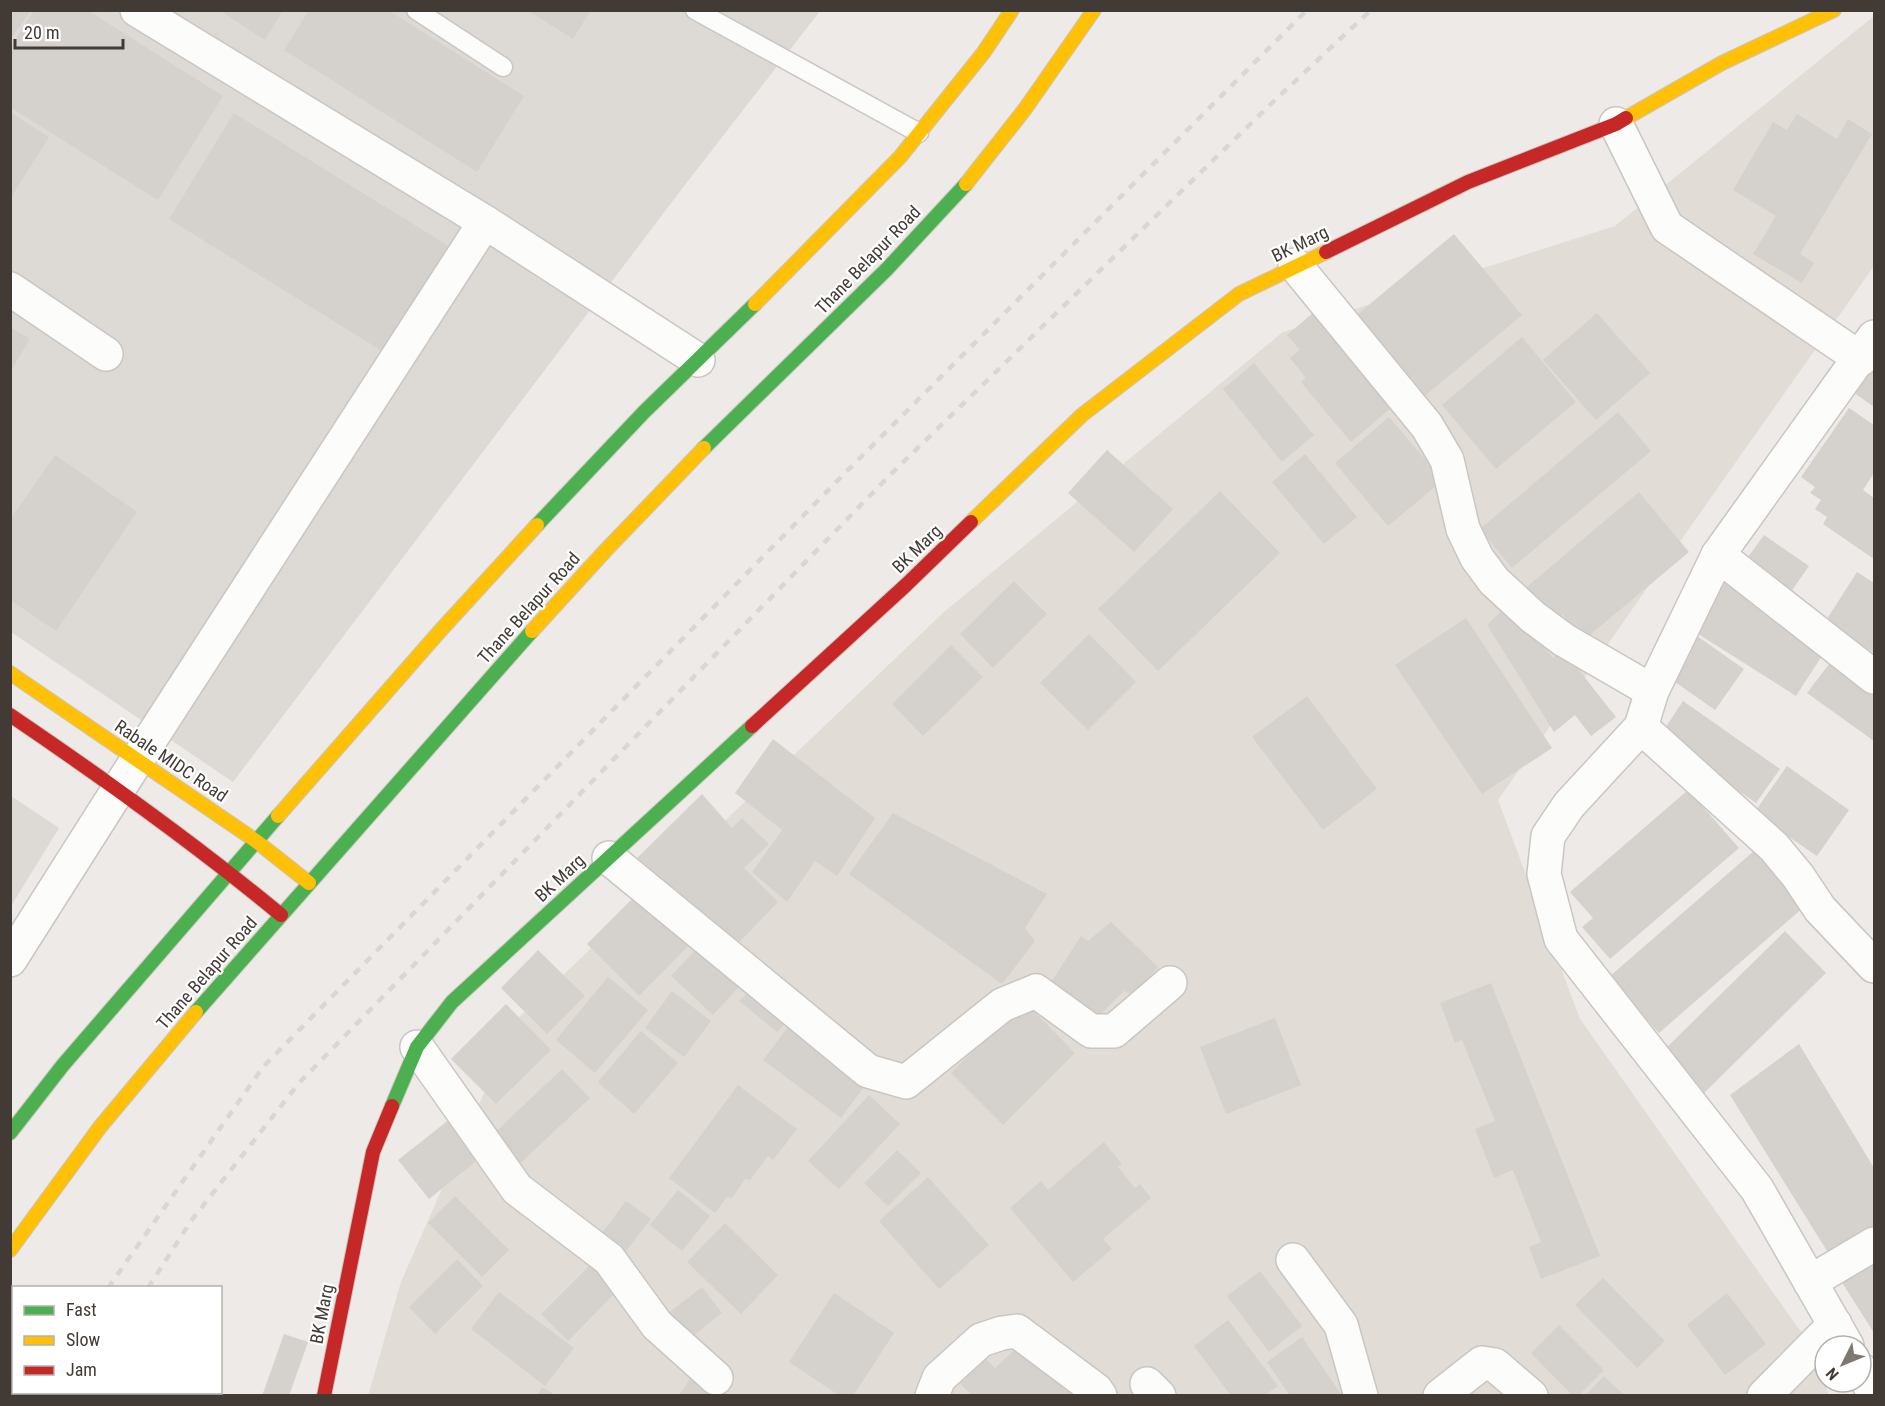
<svg xmlns="http://www.w3.org/2000/svg" width="1885" height="1406" font-family="'Roboto Condensed',sans-serif">
<rect width="100%" height="100%" fill="#edeae7"/>
<polygon fill="#e1dcd5" points="1874,16 1874,266 1498,800 1580,1019 1808,1342 1829,1395 368,1396 401,1282 516,1020 944,612 1283,332 1615,226"/>
<g fill="#ddd9d5">
<polygon points="10,11 820,11 681,190 233,782 11,632"/>
<polygon points="11,796 59,828 11,906"/>
</g>
<g fill="#d5d2ce">
<polygon points="10,10 31,10 10,40"/>
<polygon points="34,10 87,10 223,96 158,200 10,107 10,49"/>
<polygon points="219,10 283,10 265,40"/>
<polygon points="309,10 388,10 524,96 477,172 284,50"/>
<polygon points="527,10 591,10 573,39"/>
<polygon points="10,112 49,137 10,199"/>
<polygon points="234,113 455,250 390,356 169,219"/>
<polygon points="1797,114 1837,139 1848,119 1872,134 1800,254 1814,263 1802,283 1753,254 1776,216 1733,190 1773,122 1787,130"/>
<polygon points="1454,234 1522,315 1420,400 1352,319"/>
<polygon points="1313,313 1392,407 1351,442 1301,382 1306,378 1290,358 1300,350 1287,335"/>
<polygon points="1597,313 1650,373 1596,420 1543,360"/>
<polygon points="10,327 30,339 10,372"/>
<polygon points="1522,337 1576,402 1496,469 1442,405"/>
<polygon points="1874,361 1874,407 1853,392"/>
<polygon points="1254,363 1314,435 1282,462 1223,389"/>
<polygon points="1849,408 1874,425 1874,473 1863,490 1874,498 1874,559 1823,524 1827,517 1815,509 1821,500 1810,493 1815,487 1801,477"/>
<polygon points="1618,412 1651,451 1512,568 1480,529"/>
<polygon points="1389,417 1443,480 1388,526 1335,463"/>
<polygon points="1107,450 1173,509 1134,552 1068,493"/>
<polygon points="1305,454 1357,517 1324,544 1272,482"/>
<polygon points="55,455 137,512 56,631 10,600 10,520"/>
<polygon points="1220,491 1280,553 1158,671 1098,609"/>
<polygon points="1639,492 1689,552 1584,640 1562,614 1551,624 1523,590"/>
<polygon points="1764,535 1809,566 1788,596 1743,564"/>
<polygon points="1857,572 1874,583 1874,653 1825,622"/>
<polygon points="1715,577 1827,648 1796,696 1684,625"/>
<polygon points="1014,581 1047,614 993,668 960,634"/>
<polygon points="1509,603 1553,658 1563,650 1616,717 1591,736 1575,715 1554,732 1487,625"/>
<polygon points="1466,618 1552,748 1482,794 1395,665"/>
<polygon points="1089,634 1136,682 1088,730 1040,683"/>
<polygon points="1697,636 1744,669 1715,710 1668,677"/>
<polygon points="951,645 983,677 923,736 892,704"/>
<polygon points="1833,659 1874,689 1874,741 1807,693"/>
<polygon points="1307,696 1377,789 1323,830 1252,737"/>
<polygon points="1683,701 1780,769 1756,803 1660,736"/>
<polygon points="773,739 875,818 837,876 815,861 787,902 752,872 782,830 735,793"/>
<polygon points="1787,766 1849,810 1817,856 1754,813"/>
<polygon points="1688,790 1739,848 1610,959 1582,927 1593,918 1570,892"/>
<polygon points="702,794 732,828 742,818 769,844 744,868 778,902 729,953 627,868"/>
<polygon points="893,813 1047,894 1025,928 1035,941 1002,984 849,874"/>
<polygon points="1755,850 1804,907 1659,1033 1609,977"/>
<polygon points="641,890 693,941 639,996 587,944"/>
<polygon points="1111,922 1158,967 1135,996 1124,991 1100,1015 1081,1016 1048,987 1081,936 1088,941"/>
<polygon points="1785,931 1826,973 1703,1094 1661,1053"/>
<polygon points="703,942 745,980 713,1015 671,976"/>
<polygon points="538,950 585,996 547,1034 501,988"/>
<polygon points="608,977 648,1010 595,1073 556,1040"/>
<polygon points="1491,983 1600,1256 1541,1279 1529,1247 1541,1242 1513,1170 1494,1178 1475,1129 1495,1121 1462,1040 1455,1043 1440,1003"/>
<polygon points="753,988 789,1020 777,1032 739,1001"/>
<polygon points="672,991 711,1021 684,1057 645,1028"/>
<polygon points="1024,1001 1075,1053 1003,1125 951,1073"/>
<polygon points="506,1004 551,1050 496,1104 451,1059"/>
<polygon points="1275,1018 1301,1085 1226,1114 1200,1047"/>
<polygon points="791,1023 869,1080 841,1118 763,1060"/>
<polygon points="641,1031 678,1063 634,1114 598,1082"/>
<polygon points="1799,1044 1874,1168 1874,1229 1832,1259 1730,1095"/>
<polygon points="562,1069 590,1098 514,1169 487,1140"/>
<polygon points="738,1085 797,1129 773,1160 768,1156 750,1180 745,1179 732,1198 727,1197 715,1213 669,1178"/>
<polygon points="869,1095 900,1124 839,1189 808,1161"/>
<polygon points="450,1119 480,1158 429,1199 398,1160"/>
<polygon points="1104,1142 1122,1164 1118,1167 1135,1188 1140,1184 1151,1198 1103,1239 1112,1249 1073,1282 1010,1208 1041,1181 1048,1190"/>
<polygon points="897,1150 921,1173 888,1206 864,1183"/>
<polygon points="928,1177 989,1245 939,1289 879,1221"/>
<polygon points="678,1190 710,1216 682,1251 650,1225"/>
<polygon points="455,1196 509,1250 482,1277 428,1223"/>
<polygon points="626,1201 651,1219 620,1259 596,1241"/>
<polygon points="725,1223 778,1275 741,1314 687,1262"/>
<polygon points="1874,1253 1874,1333 1838,1276"/>
<polygon points="457,1259 483,1286 435,1334 409,1307"/>
<polygon points="590,1265 617,1291 568,1341 541,1314"/>
<polygon points="1260,1271 1302,1326 1269,1352 1227,1296"/>
<polygon points="1603,1278 1665,1341 1637,1368 1575,1305"/>
<polygon points="702,1287 722,1313 683,1344 662,1318"/>
<polygon points="499,1292 574,1348 545,1386 471,1329"/>
<polygon points="834,1293 894,1333 853,1396 840,1396 789,1362"/>
<polygon points="1727,1293 1766,1344 1725,1375 1687,1325"/>
<polygon points="1228,1320 1278,1386 1264,1396 1231,1396 1194,1346"/>
<polygon points="1559,1325 1604,1370 1578,1396 1573,1396 1531,1353"/>
<polygon points="284,1334 308,1342 289,1396 262,1396"/>
<polygon points="1302,1337 1341,1394 1339,1396 1290,1396 1267,1362"/>
<polygon points="1022,1343 1083,1396 973,1396 958,1382 983,1356 995,1368"/>
<polygon points="696,1371 729,1396 678,1396"/>
<polygon points="1604,1376 1625,1396 1585,1396"/>
<polygon points="542,1387 557,1396 537,1396"/>
</g>
<g fill="none" stroke-linecap="round" stroke-linejoin="round">
<g stroke="#c9c6c3" stroke-width="21">
<g id="lane">
<polyline points="416,10 503,67"/>
<polyline points="695,10 919,133"/>
</g>
</g>
<g stroke="#c9c6c3" stroke-width="36">
<g id="street">
<polyline points="1616,124 1667,227 1861,359"/>
<polyline points="485,222 698,360"/>
<polyline points="1295,265 1427,426 1447,460 1463,529 1477,558 1494,581 1533,617 1564,640 1652,691"/>
<polyline points="10,289 106,354"/>
<polyline points="1718,555 1874,677"/>
<polyline points="1641,727 1774,847 1798,876 1820,909 1874,966"/>
<polyline points="609,858 868,1071 906,1082 1002,1005 1036,991 1091,1031 1114,1031 1170,983"/>
<polyline points="10,960 137,760 485,222 137,10"/>
<polyline points="417,1047 517,1189 609,1259 657,1325 716,1378"/>
<polyline points="1293,1260 1341,1325 1361,1396"/>
<polyline points="1810,1282 1874,1244"/>
<polyline points="1847,1346 1757,1189 1561,939 1544,874 1548,836 1569,805 1641,727 1652,691 1718,555 1874,337"/>
<polyline points="1861,1370 1874,1393"/>
<polyline points="1147,1384 1159,1396"/>
<polyline points="932,1396 939,1378 981,1340 1002,1333 1017,1331 1096,1390 1100,1396"/>
<polyline points="1440,1396 1482,1363 1495,1365 1531,1396"/>
<polyline points="1764,1396 1835,1324"/>
</g>
</g>
<g stroke="#cbc6bf" stroke-width="16">
<g id="fast">
<polyline points="704,448 887,269 966,184"/>
<polyline points="537,525 644,412 755,304"/>
<polyline points="196,1012 532,631"/>
<polyline points="392,1106 417,1047 452,1002 752,726"/>
<polyline points="10,1133 63,1065 278,816"/>
</g>
</g>
<g stroke="#cbc6bf" stroke-width="16">
<g id="slow">
<polyline points="1626,118 1722,63 1834,10"/>
<polyline points="966,184 1025,109 1094,10"/>
<polyline points="755,304 900,157 984,52 1012,10"/>
<polyline points="971,522 1082,415 1239,294 1326,252"/>
<polyline points="532,631 605,551 704,448"/>
<polyline points="10,673 256,841 309,883"/>
<polyline points="278,816 440,631 537,525"/>
<polyline points="10,1250 100,1127 196,1012"/>
</g>
</g>
<g stroke="#cbc6bf" stroke-width="16">
<g id="jam">
<polyline points="1326,252 1468,182 1616,124 1626,118"/>
<path d="M10,715c93,63 184,128 271,200"/>
<polyline points="752,726 906,585 971,522"/>
<polyline points="324,1396 373,1152 392,1106"/>
</g>
</g>
<use href="#lane" stroke="#fcfcfb" stroke-width="18"/>
<use href="#street" stroke="#fcfcfb" stroke-width="33"/>
<use href="#fast" stroke="#4caf50" stroke-width="14"/>
<use href="#slow" stroke="#ffc107" stroke-width="14"/>
<use href="#jam" stroke="#c62828" stroke-width="14"/>
<g stroke="#d8d7d7" stroke-width="4.5" stroke-dasharray="8 8" stroke-linecap="butt">
<polyline points="108,1288 263,1067 845,473 1307,10"/>
<polyline points="148,1288 191,1221 299,1083 890,475 1273,102 1371,10"/>
<polyline points="32,1396 34,1392"/>
<polyline points="77,1396 79,1392"/>
</g>
</g>
<g text-anchor="middle" stroke-width="4.5" stroke-linejoin="round" paint-order="stroke">
<g font-size="18" fill="#423b35" stroke="#fff">
<text transform="translate(1300 244) rotate(-26)" y="6">BK Marg</text>
<text transform="translate(868 260) rotate(-46)" y="6">Thane Belapur Road</text>
<text transform="translate(917 549) rotate(-44)" y="6">BK Marg</text>
<text transform="translate(529 608) rotate(-48)" y="6">Thane Belapur Road</text>
<text transform="translate(171 761) rotate(34)" y="6">Rabale MIDC Road</text>
<text transform="translate(560 878) rotate(-43)" y="6">BK Marg</text>
<text transform="translate(207 973) rotate(-49)" y="6">Thane Belapur Road</text>
<text transform="translate(322 1314) rotate(-79)" y="6">BK Marg</text>
</g>
</g>
<rect width="1885" height="1406" fill="none" stroke="#423b35" stroke-width="24"/>
<rect x="12" y="1286" width="210" height="108" fill="#ffffff" stroke="#b3b1ae" stroke-width="1.5"/>
<rect x="24" y="1306" width="30" height="9" fill="#4caf50" stroke="#b3b1ae" stroke-width="1.5"/>
<text x="66" y="1316" font-size="18" fill="#423b35">Fast</text>
<rect x="24" y="1336" width="30" height="9" fill="#ffc107" stroke="#b3b1ae" stroke-width="1.5"/>
<text x="66" y="1346" font-size="18" fill="#423b35">Slow</text>
<rect x="24" y="1366" width="30" height="9" fill="#c62828" stroke="#b3b1ae" stroke-width="1.5"/>
<text x="66" y="1376" font-size="18" fill="#423b35">Jam</text>
<g transform="translate(1843 1364) rotate(227)"><circle r="28" fill="#ffffff" stroke="#b3b1ae" stroke-width="1.5"/>
<path d="M0-4.5L10 22L0 15L-10 22Z" fill="#7e7873"/>
<text y="-9" font-size="16" font-weight="bold" text-anchor="middle" fill="#423b35">N</text>
</g>
<path d="M15 39v9h108v-9" fill="none" stroke="#423b35" stroke-width="3"/>
<text x="24" y="39" font-size="18" fill="#423b35" stroke="#ffffff" stroke-width="4.5" paint-order="stroke">20 m</text>
</svg>
